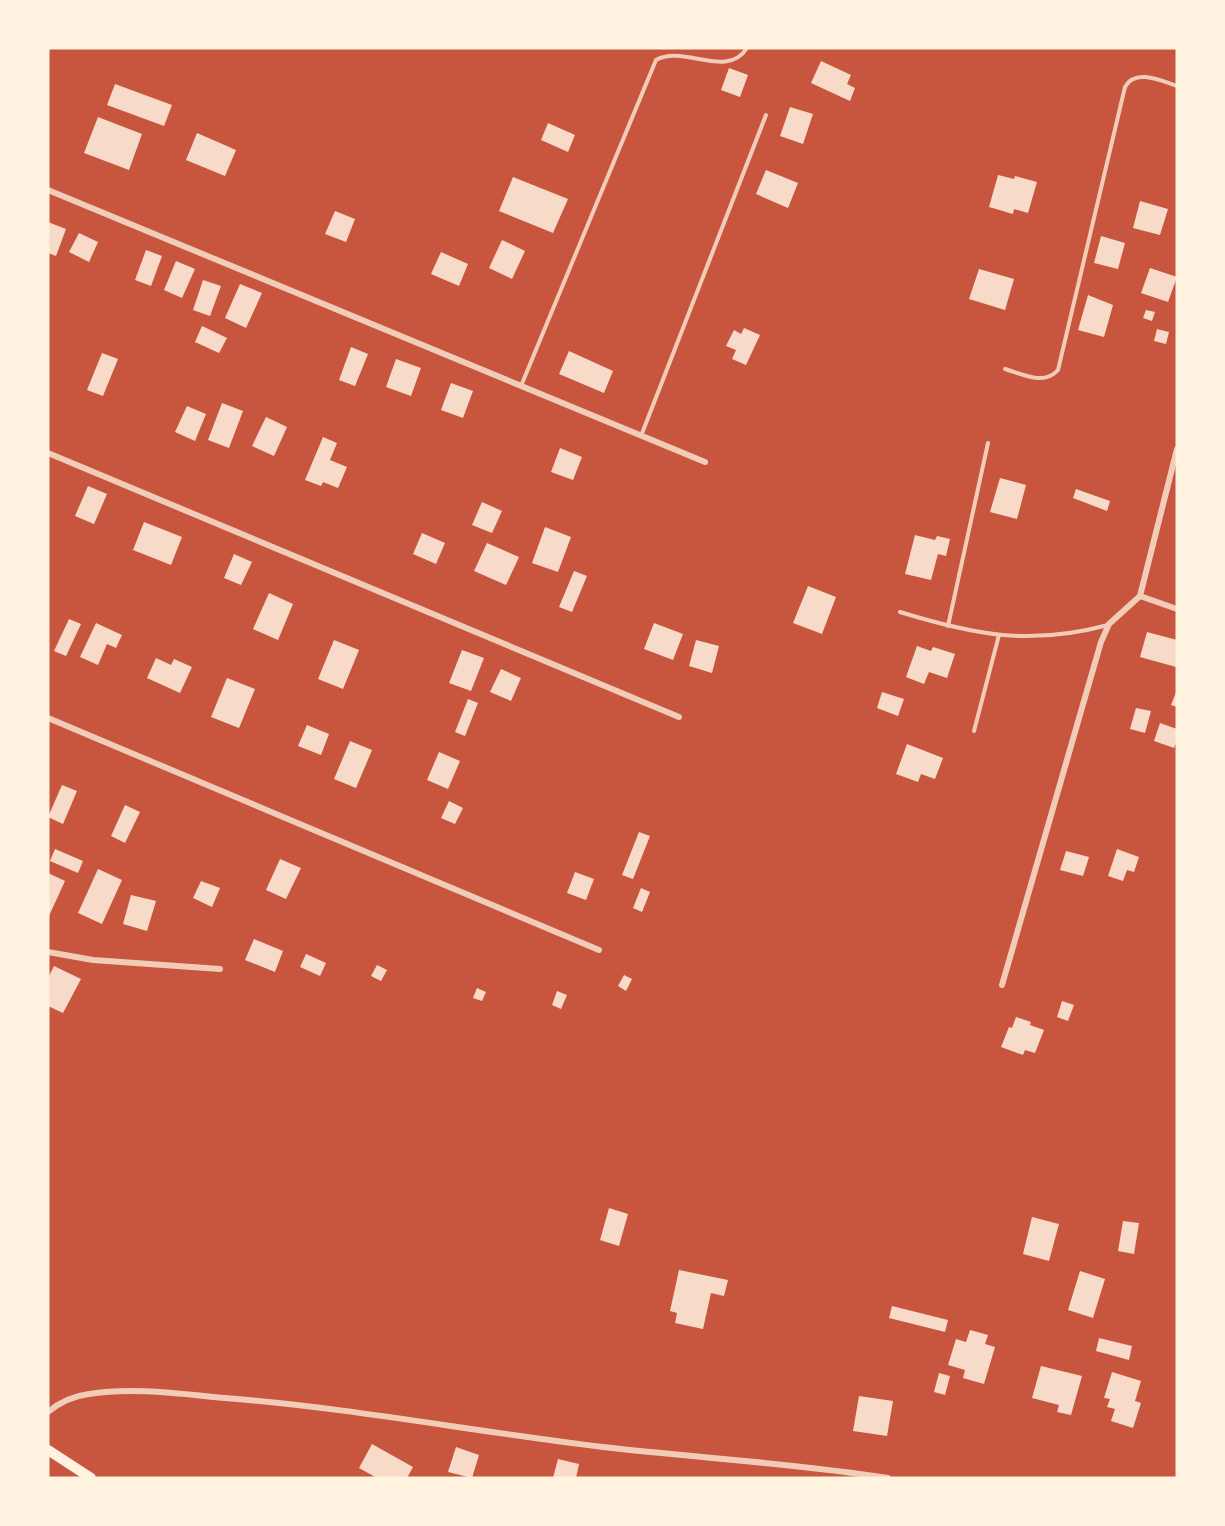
<svg xmlns="http://www.w3.org/2000/svg" width="1225" height="1526" font-family="'PT Serif',serif">
<rect width="100%" height="100%" fill="#c8553d"/>
<g fill="#f7dbc8">
<polygon points="821,61 851,75 847,84 855,88 850,101 811,83"/>
<polygon points="729,68 748,75 740,97 721,90"/>
<polygon points="115,84 172,105 164,126 107,105"/>
<polygon points="790,107 813,114 803,144 780,136"/>
<polygon points="98,117 142,134 129,170 84,153"/>
<polygon points="548,123 575,135 568,152 541,140"/>
<polygon points="197,133 236,150 225,176 186,160"/>
<polygon points="766,170 798,183 788,208 756,194"/>
<polygon points="998,175 1014,179 1015,176 1037,182 1028,213 1014,209 1013,214 989,207"/>
<polygon points="513,177 568,199 553,233 499,211"/>
<polygon points="1140,201 1168,209 1160,235 1133,228"/>
<polygon points="335,211 355,219 346,242 325,234"/>
<polygon points="48,222 66,229 56,256 48,253"/>
<polygon points="79,233 98,242 89,262 69,252"/>
<polygon points="1101,236 1125,243 1118,269 1094,263"/>
<polygon points="502,240 525,251 512,279 489,268"/>
<polygon points="146,250 162,256 151,286 135,280"/>
<polygon points="441,252 468,264 459,286 431,274"/>
<polygon points="176,261 195,269 182,298 164,290"/>
<polygon points="1150,268 1177,277 1168,302 1141,293"/>
<polygon points="979,269 1014,279 1005,310 969,299"/>
<polygon points="203,280 221,286 210,316 193,310"/>
<polygon points="240,284 262,293 246,328 225,318"/>
<polygon points="1088,295 1113,305 1104,337 1078,330"/>
<polygon points="1146,310 1155,312 1152,321 1143,318"/>
<polygon points="202,326 227,338 219,353 195,342"/>
<polygon points="744,328 760,335 746,365 732,359 736,350 726,346 734,330 741,334"/>
<polygon points="1157,329 1169,332 1166,344 1154,341"/>
<polygon points="351,347 368,354 355,386 339,380"/>
<polygon points="569,351 613,371 604,393 559,374"/>
<polygon points="102,353 118,359 103,396 87,390"/>
<polygon points="396,359 421,368 411,396 386,387"/>
<polygon points="451,383 473,391 463,418 441,410"/>
<polygon points="222,403 243,411 229,448 208,440"/>
<polygon points="187,406 206,414 195,441 175,432"/>
<polygon points="266,417 287,427 274,456 252,446"/>
<polygon points="323,437 337,443 330,460 347,467 338,488 323,482 321,486 305,480"/>
<polygon points="560,448 582,457 573,480 551,472"/>
<polygon points="1000,478 1026,485 1017,519 990,512"/>
<polygon points="88,486 107,494 94,524 75,516"/>
<polygon points="1076,489 1110,501 1107,511 1073,498"/>
<polygon points="482,502 502,511 492,533 472,525"/>
<polygon points="144,522 182,537 171,565 133,550"/>
<polygon points="545,527 571,537 558,572 532,563"/>
<polygon points="422,533 445,543 436,564 413,554"/>
<polygon points="915,535 935,540 937,536 950,539 946,556 938,554 931,580 905,574"/>
<polygon points="487,543 519,557 506,585 474,571"/>
<polygon points="234,554 252,562 241,585 224,578"/>
<polygon points="574,571 587,576 572,612 559,607"/>
<polygon points="808,586 836,597 822,634 793,623"/>
<polygon points="269,593 293,604 278,640 253,629"/>
<polygon points="69,619 81,624 66,656 54,651"/>
<polygon points="96,623 122,635 116,648 107,644 98,665 80,657"/>
<polygon points="654,623 683,634 673,660 644,649"/>
<polygon points="1147,632 1177,640 1176,667 1140,657"/>
<polygon points="334,640 359,650 343,689 318,679"/>
<polygon points="696,640 719,646 712,673 689,666"/>
<polygon points="917,646 931,651 933,647 955,654 947,678 929,672 924,684 906,677"/>
<polygon points="462,650 484,658 471,691 449,683"/>
<polygon points="156,658 171,665 174,659 192,667 180,693 147,678"/>
<polygon points="501,669 521,678 511,701 490,692"/>
<polygon points="227,678 255,689 239,728 211,717"/>
<polygon points="1177,690 1177,707 1171,705"/>
<polygon points="882,692 904,699 898,716 877,708"/>
<polygon points="468,699 478,703 465,736 455,732"/>
<polygon points="1136,708 1151,711 1145,733 1130,729"/>
<polygon points="1160,723 1177,729 1177,741 1174,748 1154,741"/>
<polygon points="307,725 329,734 321,755 298,746"/>
<polygon points="350,741 372,750 356,788 334,779"/>
<polygon points="907,744 943,758 935,779 921,774 918,782 896,774"/>
<polygon points="439,752 460,761 448,789 427,780"/>
<polygon points="62,785 77,791 63,824 48,817"/>
<polygon points="449,801 463,808 455,824 441,818"/>
<polygon points="125,805 140,812 125,843 111,836"/>
<polygon points="639,832 650,836 633,879 622,875"/>
<polygon points="55,849 83,861 78,873 50,861"/>
<polygon points="1117,849 1139,857 1134,872 1127,870 1123,881 1108,876"/>
<polygon points="1066,851 1089,857 1083,876 1060,870"/>
<polygon points="280,859 301,868 286,899 266,890"/>
<polygon points="98,869 122,880 102,924 78,913"/>
<polygon points="575,872 594,879 586,900 567,893"/>
<polygon points="48,873 65,881 48,918"/>
<polygon points="201,881 220,888 212,907 193,898"/>
<polygon points="641,888 650,892 642,912 633,908"/>
<polygon points="131,895 156,901 147,931 123,924"/>
<polygon points="254,939 283,951 275,972 245,960"/>
<polygon points="306,954 326,963 320,976 300,967"/>
<polygon points="377,965 387,970 381,981 371,976"/>
<polygon points="54,966 81,979 63,1013 48,1006 48,978"/>
<polygon points="624,975 632,979 626,991 618,986"/>
<polygon points="477,988 486,992 482,1001 473,998"/>
<polygon points="557,991 567,995 561,1009 552,1005"/>
<polygon points="1062,1001 1074,1005 1068,1021 1057,1017"/>
<polygon points="1016,1017 1031,1022 1030,1025 1044,1030 1035,1053 1025,1050 1023,1055 1001,1047 1009,1027 1012,1028"/>
<polygon points="609,1208 628,1214 619,1246 600,1240"/>
<polygon points="1032,1217 1059,1224 1049,1261 1023,1254"/>
<polygon points="1123,1221 1139,1223 1134,1254 1118,1251"/>
<polygon points="679,1270 728,1280 724,1296 711,1293 703,1329 675,1323 677,1313 670,1311"/>
<polygon points="1080,1271 1105,1279 1093,1318 1068,1310"/>
<polygon points="892,1306 948,1320 945,1332 889,1318"/>
<polygon points="970,1330 988,1335 985,1344 995,1347 984,1384 963,1378 965,1370 948,1365 956,1339 966,1342"/>
<polygon points="1099,1338 1132,1346 1129,1360 1096,1351"/>
<polygon points="1041,1366 1082,1376 1071,1415 1057,1412 1059,1405 1032,1398"/>
<polygon points="1112,1372 1141,1381 1135,1401 1141,1403 1133,1428 1111,1421 1115,1409 1107,1407 1110,1399 1104,1398"/>
<polygon points="939,1373 950,1376 945,1395 934,1392"/>
<polygon points="859,1396 893,1401 887,1436 853,1431"/>
<polygon points="372,1444 413,1467 407,1478 377,1478 359,1468"/>
<polygon points="456,1447 479,1455 472,1478 448,1472"/>
<polygon points="558,1459 579,1464 576,1478 553,1478"/>
</g>
<g fill="none" stroke-linecap="round" stroke-linejoin="round">
<g stroke="#f1ccb7" stroke-width="4">
<path d="M1005,369c17,5 39,17 53,1l67,-283c10,-19 37,-6 52,-1"/>
<path d="M521,386l135,-326c27,-16 71,20 91,-12"/>
<polyline points="641,436 766,115"/>
<path d="M900,612c75,23 130,34 208,13"/>
<polyline points="948,626 988,443"/>
<polyline points="974,731 999,635"/>
</g>
<g stroke="#f1ccb7" stroke-width="6">
<polyline points="48,190 705,462"/>
<polyline points="48,453 679,717"/>
<polyline points="1140,596 1177,609"/>
<polyline points="48,718 599,950"/>
<polyline points="48,952 93,960 220,969"/>
<polyline points="1002,985 1101,642 1109,624 1140,596 1177,449"/>
<path d="M48,1412c12,-10 25,-16 41,-18 43,-7 92,0 136,4 127,10 252,34 378,49 95,11 191,16 285,31"/>
</g>
<polyline stroke="#fff3e0" stroke-width="10" points="48,1450 91,1478"/>
</g>
<rect width="1225" height="1526" fill="none" stroke="#fff3e0" stroke-width="99"/>
</svg>
